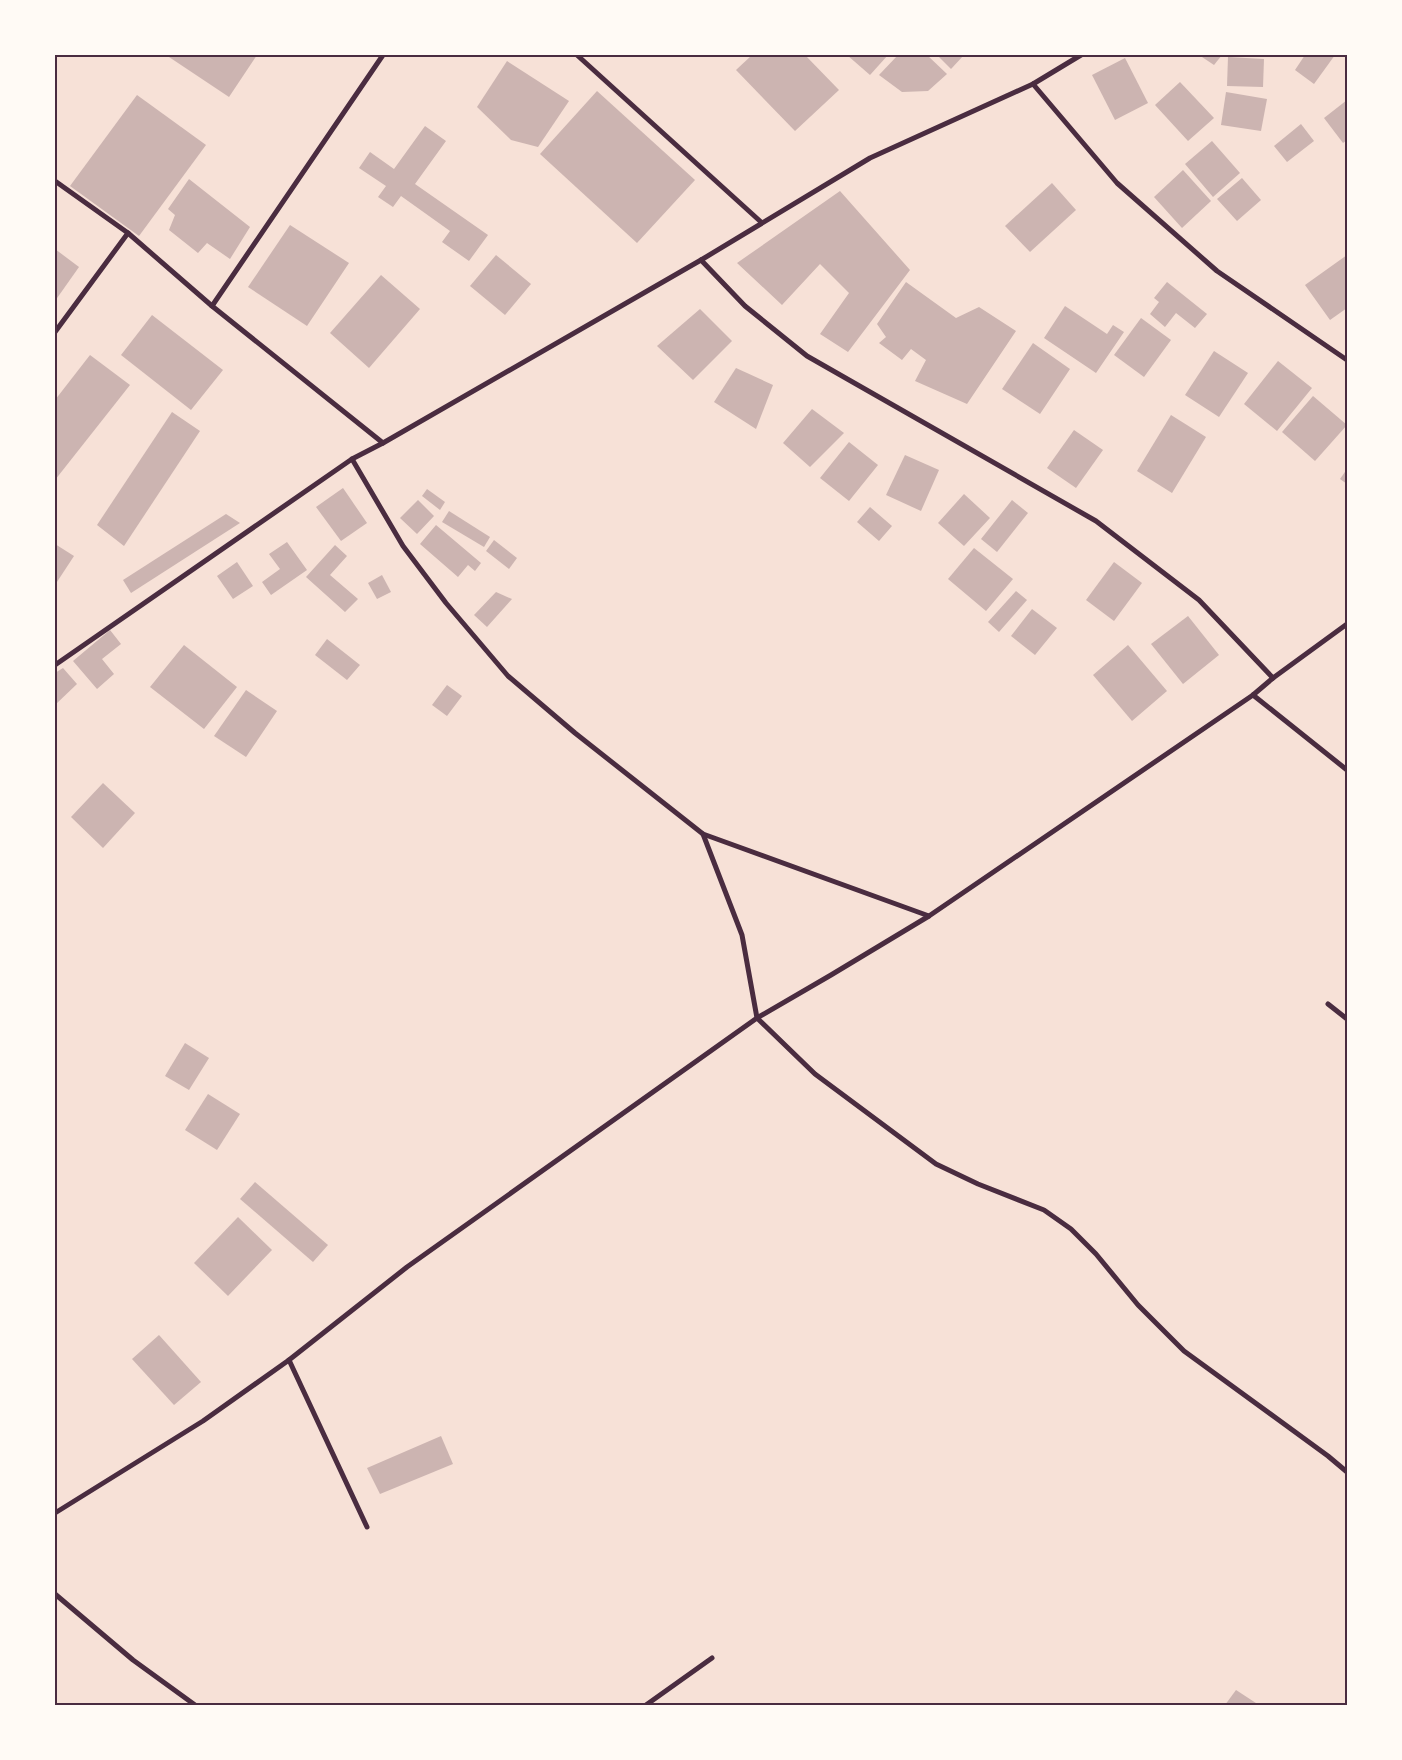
<svg xmlns="http://www.w3.org/2000/svg" width="1402" height="1760" font-family="Karla,sans-serif">
<rect width="100%" height="100%" fill="#f7e1d7"/>
<g fill="#ccb4b1">
<polygon points="166,55 257,55 229,97"/>
<polygon points="752,55 805,55 839,90 795,131 736,70"/>
<polygon points="847,55 888,55 870,75"/>
<polygon points="898,55 927,55 947,74 928,91 902,92 879,75"/>
<polygon points="937,55 964,55 951,69"/>
<polygon points="1199,55 1222,55 1214,65"/>
<polygon points="1305,55 1335,55 1314,84 1295,70"/>
<polygon points="1228,57 1264,59 1263,87 1227,86"/>
<polygon points="1125,58 1148,103 1115,120 1092,75"/>
<polygon points="507,61 569,101 538,147 511,140 477,107"/>
<polygon points="1180,82 1214,118 1188,141 1155,105"/>
<polygon points="597,91 695,180 637,243 540,154"/>
<polygon points="1226,92 1267,99 1261,131 1221,125"/>
<polygon points="137,95 206,145 139,236 70,186"/>
<polygon points="1347,100 1347,140 1343,143 1324,118"/>
<polygon points="1301,124 1314,141 1287,162 1274,146"/>
<polygon points="425,126 446,141 415,184 488,235 469,261 442,242 450,231 401,196 393,207 378,197 386,186 359,168 370,152 394,169"/>
<polygon points="1212,141 1240,173 1213,197 1185,164"/>
<polygon points="1183,170 1211,201 1182,228 1154,197"/>
<polygon points="1242,178 1261,200 1237,221 1217,199"/>
<polygon points="189,179 250,227 230,259 207,243 198,253 169,230 175,215 168,209"/>
<polygon points="1052,183 1076,210 1030,252 1005,226"/>
<polygon points="840,191 910,270 848,352 820,334 849,293 820,264 782,305 737,263"/>
<polygon points="290,225 349,263 307,326 248,287"/>
<polygon points="55,249 79,267 55,301"/>
<polygon points="496,255 531,284 505,315 470,286"/>
<polygon points="1347,255 1347,308 1330,320 1305,285"/>
<polygon points="381,275 420,309 369,368 330,333"/>
<polygon points="906,282 956,318 979,307 1016,331 967,404 915,381 926,360 911,349 902,360 879,343 886,337 877,324"/>
<polygon points="1167,282 1207,314 1195,328 1176,313 1165,327 1150,314 1159,302 1154,298"/>
<polygon points="1065,306 1107,334 1113,325 1124,332 1096,373 1044,338"/>
<polygon points="700,309 732,341 693,380 657,346"/>
<polygon points="152,315 223,370 191,410 121,355"/>
<polygon points="1141,318 1171,340 1144,377 1114,355"/>
<polygon points="1033,343 1070,369 1040,414 1002,389"/>
<polygon points="1214,351 1248,373 1219,417 1185,395"/>
<polygon points="90,355 130,385 55,480 55,400"/>
<polygon points="1278,361 1312,388 1277,431 1244,404"/>
<polygon points="736,368 773,385 756,429 714,402"/>
<polygon points="1313,396 1347,425 1315,461 1282,432"/>
<polygon points="812,409 844,433 810,467 783,443"/>
<polygon points="172,412 200,431 124,546 97,525"/>
<polygon points="1171,415 1206,437 1172,493 1137,471"/>
<polygon points="1074,430 1103,450 1076,488 1047,468"/>
<polygon points="849,442 878,465 849,501 820,478"/>
<polygon points="905,455 939,470 921,511 886,495"/>
<polygon points="1347,469 1347,484 1340,479"/>
<polygon points="343,488 367,523 341,541 316,507"/>
<polygon points="427,489 445,502 440,510 422,496"/>
<polygon points="964,494 990,518 964,546 938,523"/>
<polygon points="418,500 434,516 417,534 400,518"/>
<polygon points="1012,500 1028,513 997,552 981,539"/>
<polygon points="870,507 892,526 879,541 857,522"/>
<polygon points="449,511 490,537 484,547 442,522"/>
<polygon points="226,514 240,523 131,593 123,580"/>
<polygon points="436,525 481,563 475,571 468,565 458,577 420,544"/>
<polygon points="494,540 517,558 509,569 486,551"/>
<polygon points="287,542 307,570 271,595 262,582 280,569 269,554"/>
<polygon points="55,544 74,556 55,585"/>
<polygon points="335,545 347,556 330,575 358,599 345,612 306,577"/>
<polygon points="974,548 1013,579 986,611 948,579"/>
<polygon points="237,562 253,586 233,599 217,576"/>
<polygon points="1114,562 1142,583 1114,621 1086,600"/>
<polygon points="382,575 391,592 377,599 368,583"/>
<polygon points="1016,591 1027,600 999,632 988,622"/>
<polygon points="496,592 512,599 487,627 474,615"/>
<polygon points="1032,609 1057,628 1035,655 1011,636"/>
<polygon points="1188,616 1219,655 1183,684 1151,644"/>
<polygon points="110,630 121,644 102,659 114,674 97,689 73,661"/>
<polygon points="327,639 360,665 347,680 315,655"/>
<polygon points="184,645 237,687 204,729 150,687"/>
<polygon points="1128,645 1167,691 1132,721 1093,675"/>
<polygon points="63,668 77,684 55,705 55,673"/>
<polygon points="447,685 462,696 447,716 432,705"/>
<polygon points="246,690 277,711 246,757 214,736"/>
<polygon points="103,783 135,813 103,848 71,817"/>
<polygon points="185,1043 209,1058 189,1090 165,1076"/>
<polygon points="208,1094 240,1114 217,1150 185,1130"/>
<polygon points="255,1182 328,1245 313,1262 240,1199"/>
<polygon points="238,1217 272,1250 228,1296 194,1263"/>
<polygon points="159,1335 201,1382 174,1405 132,1359"/>
<polygon points="441,1436 453,1464 380,1494 367,1468"/>
<polygon points="1236,1690 1259,1705 1225,1705"/>
</g>
<g fill="none" stroke-linecap="round" stroke-linejoin="round">
<g stroke="#4a2c40" stroke-width="5">
<polyline points="577,55 761,222"/>
<polyline points="1033,84 1117,183 1217,271 1347,360"/>
<polyline points="55,181 128,233 212,306 383,443"/>
<polyline points="701,260 745,306 807,356 1096,521 1199,600 1273,678"/>
<polyline points="212,306 383,55"/>
<polyline points="55,332 128,233"/>
<polyline points="352,459 403,546 446,603 508,676 575,733 703,834 929,916"/>
<polyline points="55,665 352,459 383,443 701,260 870,158 1033,84 1081,55"/>
<polyline points="1253,695 1347,770"/>
<polyline points="703,834 742,935 757,1018 815,1074 936,1164 978,1184 1044,1210 1071,1229 1096,1254 1138,1305 1184,1351 1328,1456 1347,1472"/>
<polyline points="1328,1004 1347,1019"/>
<polyline points="289,1360 367,1527"/>
<polyline points="55,1513 203,1421 289,1360 407,1267 757,1018 831,975 929,916 1253,695 1273,678 1347,624"/>
<polyline points="55,1594 133,1660 195,1705"/>
<polyline points="646,1705 712,1658"/>
</g>
</g>
<rect width="1402" height="1760" fill="none" stroke="#fffaf5" stroke-width="112"/>
<rect x="56" y="56" width="1290" height="1648" fill="none" stroke="#4a2c40" stroke-width="2"/>
</svg>
